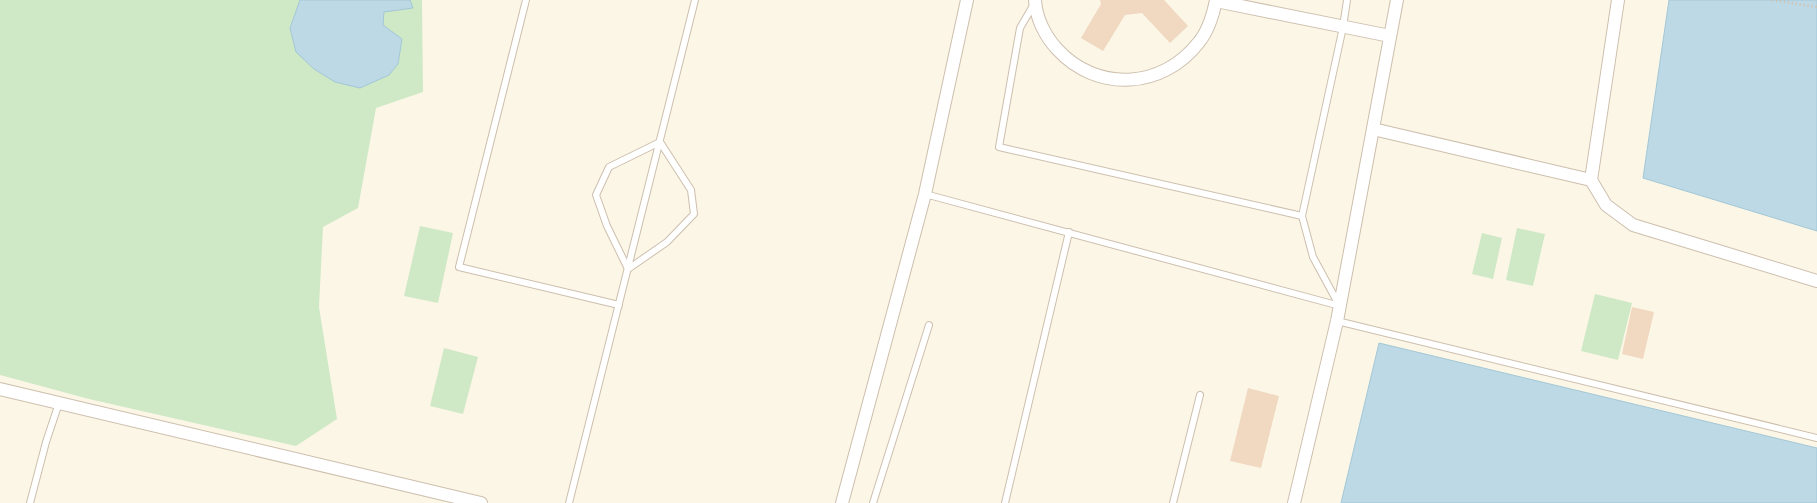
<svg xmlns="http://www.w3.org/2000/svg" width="1817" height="503" font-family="Ubuntu,sans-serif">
<rect width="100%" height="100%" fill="#fcf6e7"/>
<g fill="#cfe9c6">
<polygon points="0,0 422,0 423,92 376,108 358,208 323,227 319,307 337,419 296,446 89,399 0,375"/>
<polygon points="420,226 453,233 438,303 404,296"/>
<polygon points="1517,228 1545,234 1533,286 1506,280"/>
<polygon points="1482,233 1502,238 1493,279 1472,274"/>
<polygon points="1595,294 1632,303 1618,360 1581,351"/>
<polygon points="444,348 478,357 463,414 430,406"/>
</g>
<g fill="#bcd9e5" stroke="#a3c7d6">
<polygon points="300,0 410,0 413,8 384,12 383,25 402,39 398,64 389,75 360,88 335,82 314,69 296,52 290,28"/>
<polygon points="1669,0 1817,0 1817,231 1643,178"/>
<polygon points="1379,343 1817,448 1817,503 1341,503"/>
</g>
<g fill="#f0d9c0">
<polygon points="1100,0 1164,0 1188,26 1170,43 1142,13 1125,15 1103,51 1081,38 1101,4"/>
<polygon points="1632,307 1654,312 1643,359 1622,354"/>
<polygon points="1248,388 1279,396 1261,468 1230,461"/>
</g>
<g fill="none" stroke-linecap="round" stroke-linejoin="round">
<g stroke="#cdbfae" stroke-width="8">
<g id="lane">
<polyline points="526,0 459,267 619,305"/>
<polyline points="1034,4 1020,28 999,147 1302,216"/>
<polygon points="660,142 691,190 694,214 667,242 628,269 607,226 596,195 609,167"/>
<polyline points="925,194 1340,306"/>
<polyline points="1339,305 1313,257 1302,216 1343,27 1347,0"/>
<polyline points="1337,321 1817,438"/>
<polyline points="30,503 46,442 59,403"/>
<polyline points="569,503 695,0"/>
<polyline points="873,503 929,325"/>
<polyline points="1005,503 1069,232"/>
<polyline points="1173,503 1200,395"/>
</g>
</g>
<g stroke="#cdbfae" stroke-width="14">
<g id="street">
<path d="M1035,0c1,18 10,36 22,49 40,44 106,40 142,-7 10,-12 14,-27 17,-42"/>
<polyline points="1216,1 1390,36"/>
<polyline points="1373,129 1591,180 1618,0"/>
<polyline points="1591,180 1606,205 1633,225 1817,281"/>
<polyline points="0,389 481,503"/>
<polyline points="842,503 925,194 967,0"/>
<polyline points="1294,503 1337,321 1397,0"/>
</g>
</g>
<polyline stroke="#d5bda3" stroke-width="2.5" stroke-dasharray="1 3" stroke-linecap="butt" points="1772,0 1817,7"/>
<use href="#lane" stroke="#fff" stroke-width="6"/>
<use href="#street" stroke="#fff" stroke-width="12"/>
</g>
</svg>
